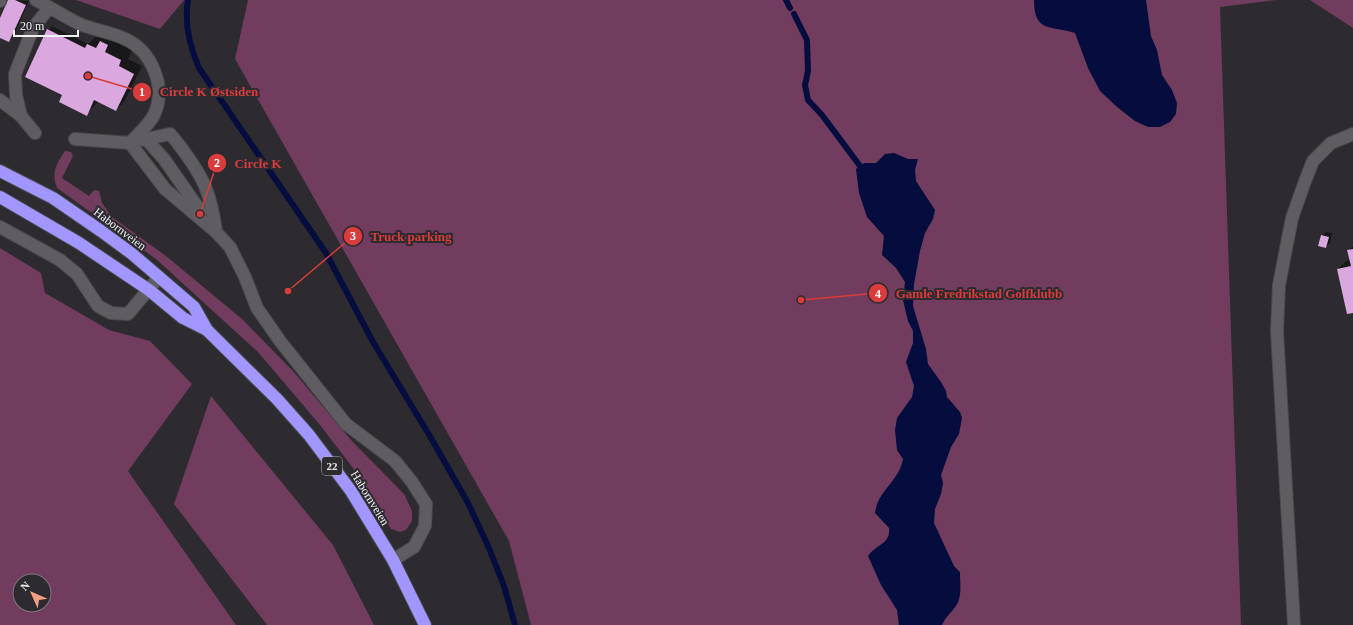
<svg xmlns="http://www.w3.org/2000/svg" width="1353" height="625" font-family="'Times New Roman',serif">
<rect width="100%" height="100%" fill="#2d2b2f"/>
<g fill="#713c5e" fill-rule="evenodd">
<polygon points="76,0 184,0 160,29"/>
<polygon points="248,0 1276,0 1220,7 1241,625 531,625 509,541 235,59"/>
<polygon points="1310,0 1353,0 1353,28"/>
<path d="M65,151l6,1 2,4 -11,22 27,18 5,-6 5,1 3,12 10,14 54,39 76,63 51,52 58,69 53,54 8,17v10l-6,9 -6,2 -9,-3 -35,-57 -36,-47 -62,-73 -102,-93 -99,-71c-6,-16 -1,-23 8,-37z"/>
<path d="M0,248l41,25 4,20 64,37 41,11 42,43 -64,87 108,154h-236zM20,581h24v24h-24z"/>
<polygon points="211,396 333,545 374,625 267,625 174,504"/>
</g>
<g fill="#050d3f">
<path d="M1034,0h112l5,36 6,14 5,25 10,15 5,13 -1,11 -6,8 -10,5h-12l-13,-6 -18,-14 -17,-16 -12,-23 -13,-35c-23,-8 -41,1 -41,-33z"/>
<path d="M894,153l14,6h10l-3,11 1,11 19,29 -2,9 -8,14 -5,18 -6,33 -1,22 13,43 2,15 13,18 5,9 1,6 13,15 2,6 -3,16 -8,13 -10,28 2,8 -2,11 -6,15 -1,14 20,43 6,6c0,9 2,24 -3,32 -5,9 -10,10 -15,21h-43l-2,-15 -16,-25 -13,-29c7,-11 23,-12 21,-28l-14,-15c2,-18 16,-27 24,-42 2,-4 3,-8 4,-12l-6,-9 -2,-20 2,-12 15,-21 2,-11 -8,-24 7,-19v-12l-5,-10 -5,-21 2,-18 -9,-14 -14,-13 2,-19 -17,-19 -8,-24 -3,-24 8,-6h12l9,-9z"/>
</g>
<g fill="#0007">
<polygon points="9,0 29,1 13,37 9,41 0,37 0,20"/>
<polygon points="52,26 88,44 100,33 133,48 128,59 142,66 124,102 116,110 99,101 86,114 64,95 48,30"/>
<polygon points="1326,232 1332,233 1330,243 1326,247 1322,236"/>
<polygon points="1353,246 1353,312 1338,269 1346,261 1350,260 1348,251"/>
</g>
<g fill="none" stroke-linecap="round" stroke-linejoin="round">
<g stroke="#050d3f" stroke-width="6">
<path d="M188,0c-4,23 2,47 11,68l127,185 47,89 58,96 37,65 21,45 15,38 11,39"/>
<polyline points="786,0 790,8"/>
<polyline points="794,14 807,40 808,71 805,85 808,100 822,115 860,166"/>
</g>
</g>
<g fill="#daa7de">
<polygon points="8,0 15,0 26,5 9,42 0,38 0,18"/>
<polygon points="47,29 85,48 87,44 96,48 100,41 108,45 105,52 121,60 119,66 134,74 116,111 94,100 87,116 59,102 62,95 25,77"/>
<polygon points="1321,235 1329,237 1326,248 1318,246"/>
<polygon points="1353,249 1353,313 1347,314 1337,269 1351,266 1347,250"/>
</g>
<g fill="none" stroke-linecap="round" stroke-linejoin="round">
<g stroke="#4a494c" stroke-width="14">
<g id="lane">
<path d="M36,0c16,8 30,18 46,25 13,5 28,7 41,13 29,12 44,49 31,77 -5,10 -17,20 -24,28"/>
<polyline points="0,1 0,0"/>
<polyline points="0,100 21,116 35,133"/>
<polyline points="21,116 16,95 15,74 33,28 49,8"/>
<polyline points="75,139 130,143 165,189 216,232 230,247 245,277 257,308 280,341 346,424 395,461 412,482 426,504 425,526 414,547 393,560"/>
<path d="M146,139l24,-5c11,12 31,40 36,55 6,14 8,28 10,43"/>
<polyline points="140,140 146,139 164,159 201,212"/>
</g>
</g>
<g stroke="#4a494c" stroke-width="14">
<g id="street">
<polyline points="0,227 60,260 77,274 98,306 111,313 128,314 159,277"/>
<polyline points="1294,625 1277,331 1279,285 1292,218 1304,184 1313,161 1331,143 1353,134"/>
</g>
</g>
<g stroke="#4a494c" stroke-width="14">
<g id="highway">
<polyline points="0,171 53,198 101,231 131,253 194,307 207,330 277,399 309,435 351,491 393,560 425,625"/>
<polyline points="0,197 79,243 149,290 183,318 207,330"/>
</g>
</g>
<use href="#lane" stroke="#5f5d61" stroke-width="12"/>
<use href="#street" stroke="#5f5d61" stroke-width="12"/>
<use href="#highway" stroke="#a096fe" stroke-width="12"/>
</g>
<g text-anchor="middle" stroke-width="4" stroke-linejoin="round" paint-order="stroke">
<rect fill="#2d2b2f" stroke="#b6b5b8" stroke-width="1" x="322" y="457" width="20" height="18" rx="3"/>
<g font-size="11" font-weight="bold" fill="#f1f0f3">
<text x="332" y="470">22</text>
</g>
<g font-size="12" fill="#f1f0f3" stroke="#2d2b2f">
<text transform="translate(120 229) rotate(37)" y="4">Habornveien</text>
<text transform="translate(370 498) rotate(58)" y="4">Habornveien</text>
</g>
</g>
<path fill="none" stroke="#d93c3c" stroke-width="1.5" d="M88 76L142 92M200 214L217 163M288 291L353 236M801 300L878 293"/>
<g fill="#d93c3c" stroke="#2d2b2f" stroke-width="1.5">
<circle cx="88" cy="76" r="4"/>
<circle cx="200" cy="214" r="4"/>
<circle cx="288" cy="291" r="4"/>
<circle cx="801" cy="300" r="4"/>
<circle cx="142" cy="92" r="10"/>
<circle cx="217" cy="163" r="10"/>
<circle cx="353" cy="236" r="10"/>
<circle cx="878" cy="293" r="10"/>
</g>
<g font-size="12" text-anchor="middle" font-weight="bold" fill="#fff">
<text x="142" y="96">1</text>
<text x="217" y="167">2</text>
<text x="353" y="240">3</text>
<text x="878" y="298">4</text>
</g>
<g font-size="13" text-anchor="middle" font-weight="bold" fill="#d93c3c" stroke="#2d2b2f" stroke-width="4" stroke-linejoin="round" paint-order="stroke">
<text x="209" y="96">Circle K Østsiden</text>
<text x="258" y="168">Circle K</text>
<text x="411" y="241">Truck parking</text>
<text x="979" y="298">Gamle Fredrikstad Golfklubb</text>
</g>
<g transform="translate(32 593) rotate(315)"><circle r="19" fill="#2d2b2f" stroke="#7b7a7d"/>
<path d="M0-3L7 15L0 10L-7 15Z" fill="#f39f84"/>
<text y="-6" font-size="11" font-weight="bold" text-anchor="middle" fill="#f1f0f3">N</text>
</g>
<path d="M14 30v6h64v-6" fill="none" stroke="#f1f0f3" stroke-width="2"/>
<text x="20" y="30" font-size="12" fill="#f1f0f3" stroke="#2d2b2f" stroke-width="3" paint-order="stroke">20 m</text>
</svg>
